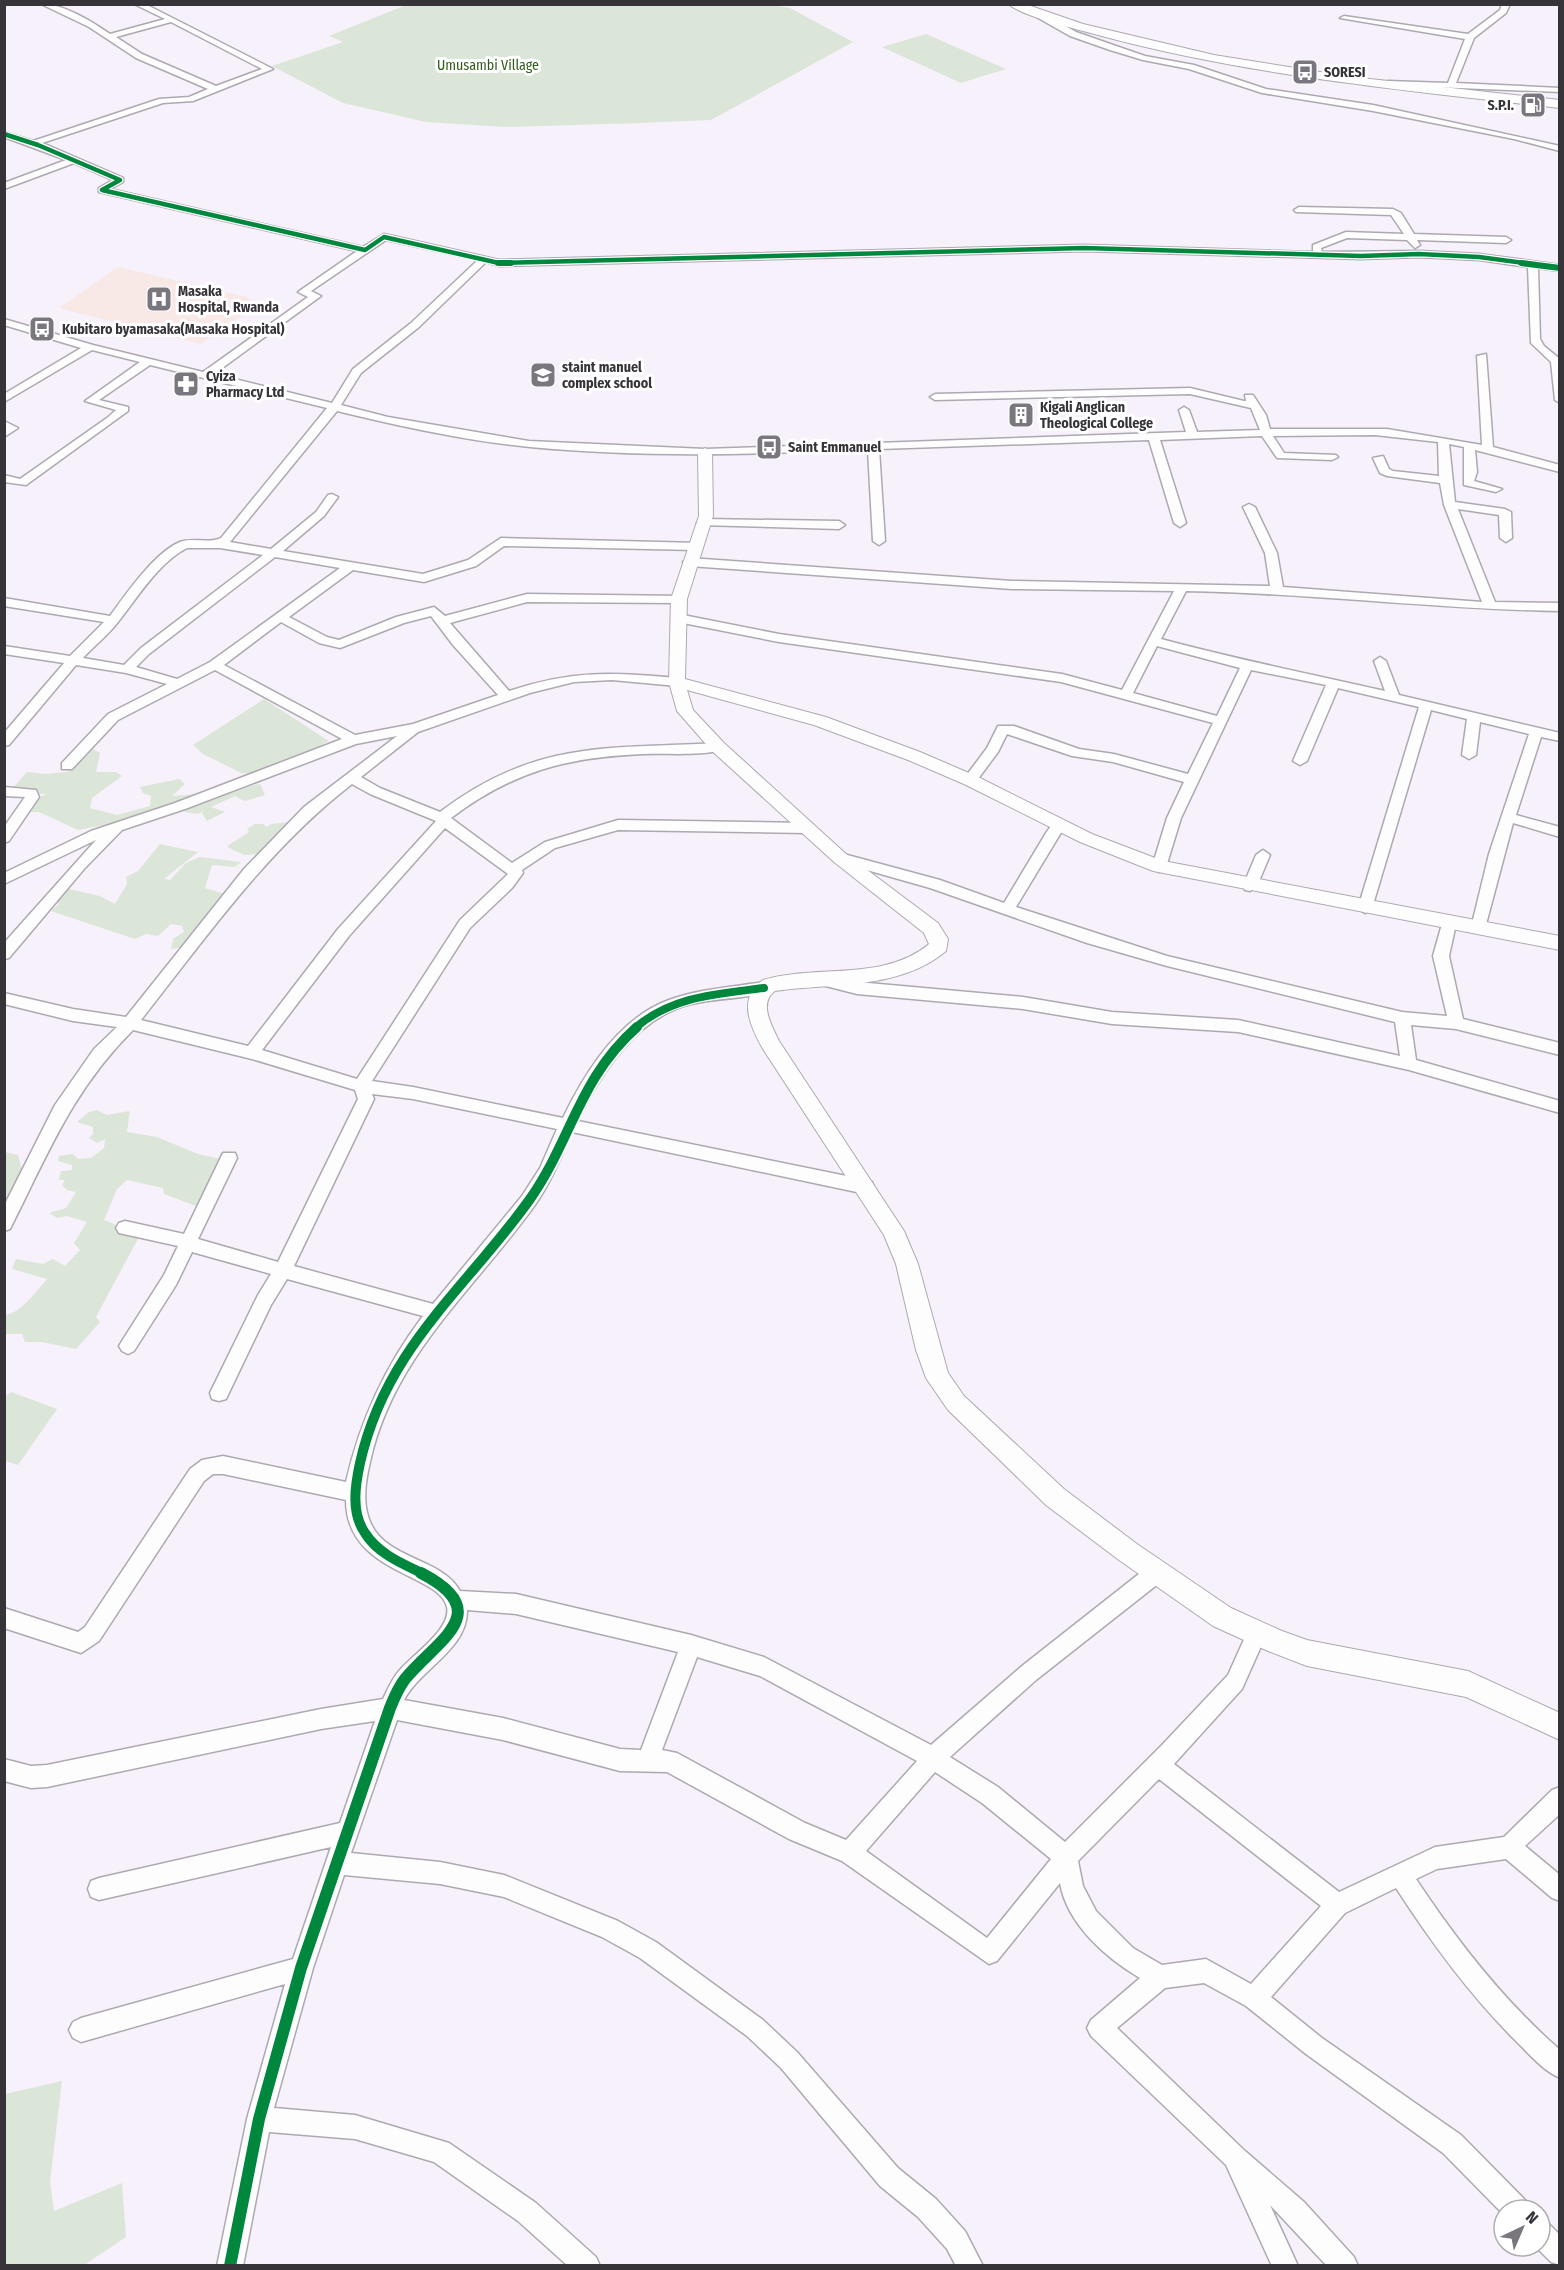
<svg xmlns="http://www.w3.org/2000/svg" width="1564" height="2270" font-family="'Fira Sans Condensed',sans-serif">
<rect width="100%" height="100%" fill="#f6f1fb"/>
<polygon fill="#f8e9e7" points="118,267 247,297 256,306 200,344 59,308"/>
<g fill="#dce6d8">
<polygon points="406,5 771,5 790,8 853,42 711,120 639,123 505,127 426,122 343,103 272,66 343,42 329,36"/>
<polygon points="926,34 1006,69 961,83 882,47"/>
<polygon points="264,699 329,741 293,760 255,774 241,773 203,754 193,745"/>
<polygon points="93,749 100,753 96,772 116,772 122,776 92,798 90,808 117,815 150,806 151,796 143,793 140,787 179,779 185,784 172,796 196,794 196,798 127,821 78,830 39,812 26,812 31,802 46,794 28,793 13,788 27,772 45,774 67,772"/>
<path d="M260,784l5,11 -20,6 -10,-5 -24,11 14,5 -18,9 -5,-8 2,-2 -6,3 -14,-2 5,-5h7l-2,-4 5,-4 5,3c9,-8 25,-7 33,-15z"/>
<path d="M289,822l-28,32 -17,1 -17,-8c7,-7 15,-9 22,-15l-2,-3 8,-5h9l2,3 6,-3z"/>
<polygon points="160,844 198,852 164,879 170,880 186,863 200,857 241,862 235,867 212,865 205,888 231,896 186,947 171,949 173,939 184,932 182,926 171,924 158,936 146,934 135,939 51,911 59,904 54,902 64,888 100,896 115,904 127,884 126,877 138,871"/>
<path d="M97,1110l10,5 23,-4 -3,21 30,5 41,17 23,5 -18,42 -7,5 -32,-12 -1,-6 -36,-8 -10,9 -13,31 36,15 -44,82 4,5 -24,27 -34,-7h-17l-3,-8h-17l-1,-19c16,0 33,-25 43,-36l-35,-10 4,-10 27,5 10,-5 12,7 15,-16 -6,-7 13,-21 -20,-6 -10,2 -8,-5 17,-5 10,-16 -9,-2 -5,-5 3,-5h-6l2,-9 11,-1v-5l-14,-4 1,-5 14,-2 5,5 13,-1 13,-10 1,-9 -8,4 -8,-5 4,-4v-7l-16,-5 12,-10z"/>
<polygon points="5,1152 18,1155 23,1173 5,1201"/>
<polygon points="11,1392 57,1409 18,1465 5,1461 5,1397"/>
<polygon points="62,2081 50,2182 54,2211 122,2183 126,2237 84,2265 5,2265 5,2094"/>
</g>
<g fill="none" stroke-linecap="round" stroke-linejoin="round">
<g stroke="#ada9b0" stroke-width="3">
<g id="minor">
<path d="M41,4c23,0 50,17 69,30l55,-15 -31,-15h11l128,65 -80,32 -30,2 -121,40 81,35v4l-13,7 253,58 21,-13 115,26 585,-15 229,7v-7l33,-13 58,2 -13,-19 -95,-3 -2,-2 5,-3 94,2 8,4 13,21 92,3 5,3 -5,3 -89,-3 3,5 -5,3 -8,-8 -60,-2 -26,10 1,4 97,-1 60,3 81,11v6l-22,-3 2,71 4,7 16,13v44l-5,-3 -4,-38 -20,-19 -3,-76 -49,-7 -60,-3 -58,2 -277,-8 -585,15 -13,-4 -67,65 -58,46 -20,32 47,12 141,24 176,8 481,-17 -7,-22 5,-3 5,3 8,22 63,-2 -9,-22 -61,-14 -255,6 -5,-3 5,-3 255,-6 54,13h2l-1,-6h8l13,20 4,14h117l95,16 -5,-89 9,-2 7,93 67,18v7l-85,-22 2,22 -3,9 28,8 -6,3 -32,-7v-38l-15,-3 6,58 50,7 6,3 1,26 -6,4 -6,-4 -1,-23 -41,-6 37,93 65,1v8c-125,-2 -249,-18 -374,-20l-25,48c74,20 149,35 224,52l-11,-30 6,-4 6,4 13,34 161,38v8l-19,-4 -25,78 44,12v10l-47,-14 -28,105 -7,5 -7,-5 18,-74 40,-120 -49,-12 -4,33 -7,4 -7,-4 5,-36 -36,-9 -59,198 -7,5 -7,-5 61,-201 -81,-19 -31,73 -7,4 -7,-4 33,-76 -75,-15 -70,148 -15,49 -7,5 -7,-5 15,-49 17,-36 -71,-20 -41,-6 -65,-22 -9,18 -23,31h-10l-2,-3 24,-32 11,-22h16l65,23 35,5 74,20 25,-51 -152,-41 -282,-40 -101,-20 -6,-4 6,-4 101,20 283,40 60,16 52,-99 -162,-2 -323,-23 -6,-4 6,-4 323,23 258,5 -5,-33 -22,-46 6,-3 6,3 22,46 6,34 199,15 -38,-97 -4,-22 -53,-7 -7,-3 -7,-15 10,-2 6,13 4,2 46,5 -1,-34 -63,-7 -102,1 11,17 52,2 2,2 -6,3 -55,-2 -15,-22 -102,4 26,83 -6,4 -6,-4 -25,-83 -270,9 6,92 -6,4 -6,-4 -5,-91c-113,4 -226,8 -338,-3 -64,-6 -131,-21 -193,-36l-107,131 41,7 45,-37 12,-17 4,-1 6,3 -14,19 -41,35 140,23 45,-14 33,-22 198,5 2,3 -6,4 -191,-4 -28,20 -52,16 -71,-12 -64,47 38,20 12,3 57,-23 38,-10 11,9 82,-22 156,2 2,3 -6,4 -152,-1 -77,21 59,68c62,-21 104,-19 168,-13l6,4 -6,4 -65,-6 -38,2 -44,11 -112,39 -57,45 19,11 60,24c95,-72 166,-63 278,-69l7,4 -2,3c-25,6 -54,3 -79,4 -76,3 -131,17 -193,64l61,45 33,-21 73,-22 189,3 7,5 -7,5 -189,-3 -63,18 -33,22 1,3 -11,15 -42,40 -98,153 41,6 150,31c22,-46 56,-100 106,-118 30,-11 63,-13 95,-18l8,6 -3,4c-25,7 -52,6 -78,12 -54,13 -91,70 -113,117l288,59 6,2 2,5 -2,5 -6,2 -294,-62c-11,25 -21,50 -37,73 -60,84 -142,151 -165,257 -5,21 -8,43 1,62 17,36 71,34 89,67l56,3 175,41 73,22 167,88 91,-79 127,-100 7,-2 7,2 3,7 -3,7 -127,100 -86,77 48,30 67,55 97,-97 66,-70 22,-49 7,-3 7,3 3,7 -25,56 -68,75 165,128 96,-45 69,-10 48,-47 8,-3v27l-35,32 35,29v26l-8,-3 -46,-39 -69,10 -21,10c41,62 87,121 144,171v28c-16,-7 -28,-21 -40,-33 -48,-47 -87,-100 -124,-157l-51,25 -74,84 51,41 139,97 65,66 3,9h-25v5l-61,-62 -137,-99 -60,-48 -42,-23 -39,5 -48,40 128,123 59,51 50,55 4,9h-31l-57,-61 28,61h-26l-46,-101 -135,-129 -4,-8 4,-8 49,-42c-34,-20 -73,-54 -80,-95l-63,78 -8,3 -147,-103 -53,-22 -122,-67 -47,-1 -117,-31 -106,-20 -46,133 89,9 64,13 114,46 38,21 107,78 34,32 101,116 38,31 29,32 18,35h-27l-9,-17 -29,-32 -38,-31 -99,-118 -34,-32 -107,-78 -38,-21 -98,-40 -64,-13 -96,-9 -31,93 -39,140 81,7 94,28 87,60 60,54 4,9h-32l-50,-45 -84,-59 -79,-23 -86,-7 -26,134h-26l30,-147 38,-135 -204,58 -8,-4 -4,-8 4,-8 8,-4 212,-59 38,-112 -232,53 -8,-3 -3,-8 3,-8 8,-3 241,-55 35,-102 -54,8 -274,58 -16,1 -27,-7v-22l27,7 16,-1 274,-56 62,-10c5,-10 9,-20 16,-28 13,-16 53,-42 48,-64 -7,-34 -101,-33 -101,-107l-123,-26h-10l-9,7 -105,160 -18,12 -77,-25v-20l74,24 7,-5 105,-158 12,-9 21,-4 123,26c14,-61 39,-116 77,-166l-136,-37 -16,26 -45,94 -7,2 -7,-2 -2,-6 48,-98 13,-21 -79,-22 -16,33 -42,66 -6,3 -6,-3 -3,-5 3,-5 42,-66 14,-29 -59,-13 -3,-5 3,-5 6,-2 59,13 39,-81h12l2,5 -39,81 80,23 80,-163 -3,-9 -103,-31 -119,-29c-61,61 -85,124 -123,199l-6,2v-25l51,-101 39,-56 23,-22 -44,-6 -69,-17v-11l69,16 53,8 118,-148 60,-62 93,-71 -41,8 -171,65 -63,21 -38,39 -75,89 -5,1v-16l92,-103 -92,44v-11l87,-42 84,-28 167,-64 -127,-69 -97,50 -46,49h-10v-6l46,-49 59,-30 -41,-11 -50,-8 -67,80 -5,1v-13l60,-70 -60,-9v-8l66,10 34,-34 -100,-16v-8l106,18c16,-22 45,-64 70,-74 13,-5 28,2 41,-4l106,-130 -177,-43 -51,35 29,7v4l-102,74 -22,-3v-7l16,4 87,-61 9,-8 -31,-9 55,-39 -48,-12 -88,52v-8l77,-46 -77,-23v-6l89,26 110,27 105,-75 -10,-5 59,-41 -258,-59v-4l14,-8 -39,-17 -70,26v-6l62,-23 -62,-23v-5l29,9 126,-42 30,-2 19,-8 -72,-31 -47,-31zM171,22l91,47 -46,17 -74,-32 -26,-17zM386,240l92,20 -67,63 -58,46 -21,34 -118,-29 107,-78 -10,-5zM187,548h33l43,7 -122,93 -17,17 -41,-7c11,-12 25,-23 35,-36 20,-25 40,-59 69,-74zM275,557l65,11 -130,94 -33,17 -41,-12 13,-13zM431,616l22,29 45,50 -85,29 -58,11 -131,-70 57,-43 38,21 21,5 64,-25zM1157,646l83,22 -23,48 -84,-23zM352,784l18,10 66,27 -98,108 -90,117 -107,-26c66,-84 127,-171 211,-236zM445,828l63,46 -48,46 -103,159 -95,-29 87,-114zM372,1094l41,5 144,30 -17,39 -18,28 -89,108 -139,-38 80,-167zM467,1610l49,4 162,38 -37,98 -21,-1 -117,-31 -99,-18c16,-31 64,-51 63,-90zM697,1657l63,19 157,85 -71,79 -41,-17 -128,-70 -15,-3zM935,1772l47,31 69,56 -64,79 -121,-87zM1159,1779l162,127 -70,78 -45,-25 -44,6 -29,-17 -37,-37 -13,-25 -5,-25z"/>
<polygon points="1502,4 1510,4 1506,13 1474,38 1456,83 1560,88 1560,92 1385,85 1388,81 1448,83 1465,39 1340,18 1344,16 1468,34 1500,10"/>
<polygon points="1033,11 1039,11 1076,32 1116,46 1145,56 1194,65 1266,89 1373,105 1560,146 1560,151 1514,139 1373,111 1262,93 1189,69 1143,60 1110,50 1070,36 1033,15"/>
<polygon points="4,421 18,428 4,437"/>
<polygon points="703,519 839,521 845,525 839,529 699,525 697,523"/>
<polygon points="4,787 36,790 39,797 9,841 4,843 4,827 25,797 4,796"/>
<polygon points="1058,821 1065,826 1016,907 1167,956 1402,1012 1447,1016 1433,956 1442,924 1449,919 1454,920 1456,924 1449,956 1463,1019 1560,1043 1560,1055 1456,1029 1411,1025 1416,1060 1560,1101 1560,1113 1409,1070 1238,1032 1112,1024 1023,1009 857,994 818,984 815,980 818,976 823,975 857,982 1023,997 1112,1012 1238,1020 1400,1056 1395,1022 1167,966 1087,943 930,888 835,861 833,858 840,853 940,880 1004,903 1046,833 1053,823"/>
<polygon points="1263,850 1270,855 1257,886 1250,891 1245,890 1243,886 1256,855"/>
<polygon points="1540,2220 1549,2224 1560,2235 1560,2265 1551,2262 1535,2246 1540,2246"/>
</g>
</g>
<g stroke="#ada9b0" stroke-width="2">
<path id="major" d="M705,448l7,4 1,64 -26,83 -2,80 141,38 94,35 56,24 116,58 71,27 397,75v14l-407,-79 -73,-29 -116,-58 -56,-24 -94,-35 -127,-35 6,20 31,33 122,111 92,69 10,16 -2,12c-46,39 -115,32 -171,40 -17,12 -3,35 4,50l125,190 14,33 30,109 16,23 100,93 73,55 94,64 51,23 25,9 161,31 92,42v27l-94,-43 -159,-31 -39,-15 -55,-25 -94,-66 -73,-55 -98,-95 -22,-32 -10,-28 -20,-86 -12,-29 -121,-186c-13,-23 -26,-51 0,-69 53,-16 121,2 166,-36l-5,-11 -90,-71 -122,-111 -35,-40 -8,-29 2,-83 28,-83 -1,-64z"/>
</g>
<g stroke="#ada9b0" stroke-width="2">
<path id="highway" d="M1008,4h17l58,20 131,31 138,22 208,23v8c-156,-18 -311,-32 -462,-73 -22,-6 -74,-18 -90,-31z"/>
</g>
<use href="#minor" fill="#fefdfe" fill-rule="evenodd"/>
<use href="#major" fill="#fefdfe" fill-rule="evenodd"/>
<use href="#highway" fill="#fefdfe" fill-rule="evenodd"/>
<g stroke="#fff" stroke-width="7">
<polyline id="cycleway-far4" points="4,134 38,145 120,180 102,190 365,250 384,237 499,263 1084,248 1361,256 1419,254 1479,257 1532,264"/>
</g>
<g stroke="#fff" stroke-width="8">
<g id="cycleway-far3">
<polyline points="498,263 511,263"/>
<polyline points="1521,263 1560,268"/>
</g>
</g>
<g stroke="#fff" stroke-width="10">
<path id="cycleway-far2" d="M635,1028c37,-32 82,-34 129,-40"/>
</g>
<g stroke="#fff" stroke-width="14">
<path id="cycleway-far1" d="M424,1574c-21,-10 -46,-20 -59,-41 -14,-20 -10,-47 -5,-70 26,-116 106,-174 170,-264 41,-58 49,-121 107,-172"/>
</g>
<g stroke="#fff" stroke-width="16">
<path id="cycleway" d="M230,2266l29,-147 42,-151 89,-260c4,-10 8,-20 15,-29 32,-39 92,-67 16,-106"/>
</g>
<use href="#cycleway-far4" stroke="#00873e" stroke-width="4.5"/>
<use href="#cycleway-far3" stroke="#00873e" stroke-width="6"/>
<use href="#cycleway-far2" stroke="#00873e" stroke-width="8"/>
<use href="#cycleway-far1" stroke="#00873e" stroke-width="10"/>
<use href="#cycleway" stroke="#00873e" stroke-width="12"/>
</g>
<defs>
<g id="bus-square" transform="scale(1.35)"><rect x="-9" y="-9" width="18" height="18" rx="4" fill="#79767d" stroke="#fff"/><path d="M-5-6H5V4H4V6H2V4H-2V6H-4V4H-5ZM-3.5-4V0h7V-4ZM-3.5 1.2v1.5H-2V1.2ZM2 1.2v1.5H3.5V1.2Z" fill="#fff"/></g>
<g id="fuel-square" transform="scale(1.35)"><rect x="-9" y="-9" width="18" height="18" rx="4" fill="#79767d" stroke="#fff"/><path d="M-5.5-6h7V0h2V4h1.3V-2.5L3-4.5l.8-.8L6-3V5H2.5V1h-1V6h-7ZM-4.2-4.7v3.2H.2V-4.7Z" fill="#fff"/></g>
<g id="hospital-square" transform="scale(1.35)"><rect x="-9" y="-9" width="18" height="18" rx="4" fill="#79767d" stroke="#fff"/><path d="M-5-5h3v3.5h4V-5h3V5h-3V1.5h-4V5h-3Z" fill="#fff"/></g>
<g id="school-square" transform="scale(1.35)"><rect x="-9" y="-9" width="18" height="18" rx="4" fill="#79767d" stroke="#fff"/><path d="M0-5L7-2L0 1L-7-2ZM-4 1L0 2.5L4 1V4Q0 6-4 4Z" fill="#fff"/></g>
<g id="pharmacy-square" transform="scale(1.35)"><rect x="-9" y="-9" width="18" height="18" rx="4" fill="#79767d" stroke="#fff"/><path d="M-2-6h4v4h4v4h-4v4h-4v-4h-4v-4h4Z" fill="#fff"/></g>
<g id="building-square" transform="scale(1.35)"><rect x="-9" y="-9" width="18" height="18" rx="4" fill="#79767d" stroke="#fff"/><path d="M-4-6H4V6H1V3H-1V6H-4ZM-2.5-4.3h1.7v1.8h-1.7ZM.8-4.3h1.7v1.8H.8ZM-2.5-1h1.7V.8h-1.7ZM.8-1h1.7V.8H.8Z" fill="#fff"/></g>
</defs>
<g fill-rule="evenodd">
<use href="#bus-square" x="1305" y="72"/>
<use href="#fuel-square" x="1533" y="105"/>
<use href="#hospital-square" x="159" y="299"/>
<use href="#bus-square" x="42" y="329"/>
<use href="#school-square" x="543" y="375"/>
<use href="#pharmacy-square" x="186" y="384"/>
<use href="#building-square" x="1021" y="415"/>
<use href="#bus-square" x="769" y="447"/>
</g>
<g text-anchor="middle" stroke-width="6" stroke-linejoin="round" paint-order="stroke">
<g font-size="14" fill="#325b1b" stroke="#fff">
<text x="488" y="70">Umusambi Village</text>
</g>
<g font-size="14" font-weight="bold" fill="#363339" stroke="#fff" text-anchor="start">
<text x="1324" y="77">SORESI</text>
<text x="1514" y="110" text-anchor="end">S.P.I.</text>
<text x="178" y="296">Masaka<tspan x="178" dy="16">Hospital, Rwanda</tspan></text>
<text x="62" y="334">Kubitaro byamasaka(Masaka Hospital)</text>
<text x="562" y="372">staint manuel<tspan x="562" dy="16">complex school</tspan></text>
<text x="206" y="381">Cyiza<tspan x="206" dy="16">Pharmacy Ltd</tspan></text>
<text x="1040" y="412">Kigali Anglican<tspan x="1040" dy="16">Theological College</tspan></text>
<text x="788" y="452">Saint Emmanuel</text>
</g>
</g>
<rect width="1564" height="2270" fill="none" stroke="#363339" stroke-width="12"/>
<g transform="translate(1522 2228) rotate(44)"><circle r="28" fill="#ffffff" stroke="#afadb0" stroke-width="1.5"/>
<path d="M0-4.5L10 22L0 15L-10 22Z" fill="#79767d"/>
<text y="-9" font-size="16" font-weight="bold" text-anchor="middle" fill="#363339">N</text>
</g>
</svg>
